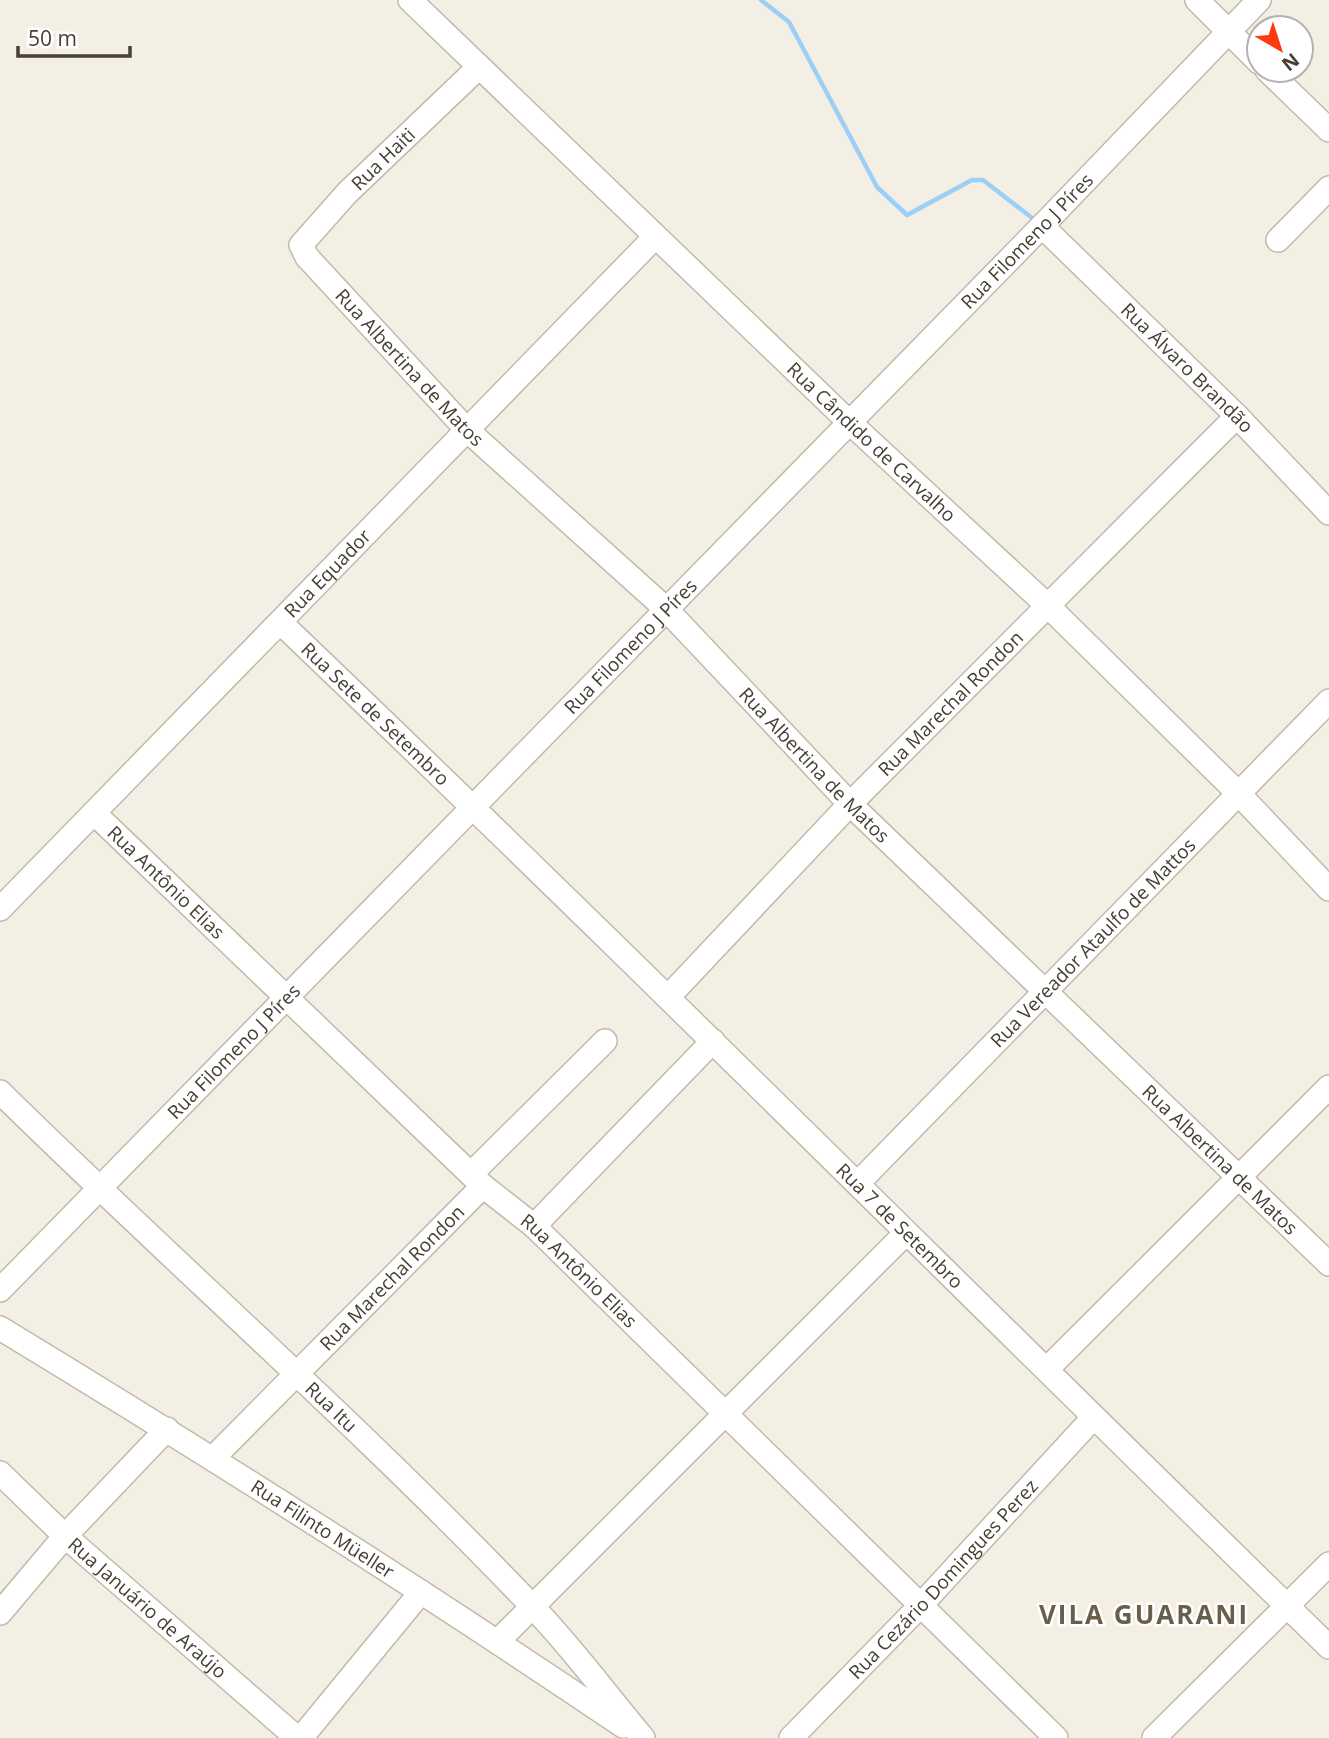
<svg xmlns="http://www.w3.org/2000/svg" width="1329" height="1738" font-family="'Open Sans',sans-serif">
<rect width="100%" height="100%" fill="#f3efe4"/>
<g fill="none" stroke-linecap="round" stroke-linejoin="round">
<polyline stroke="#9ccff5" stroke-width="4.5" points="761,0 789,22 877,187 907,215 972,180 983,180 1036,221"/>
<g stroke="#c2baa9" stroke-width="26">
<g id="minor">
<path id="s1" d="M410,0l438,421 201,186 190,187 90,95"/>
<polyline points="1197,0 1259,62"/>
<path id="s2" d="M479,67l-132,126 -46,52 6,12 160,173 199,179 184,195 479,460"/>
<polyline points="1267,70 1329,130"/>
<path id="s3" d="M1042,226l195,190 92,97"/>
<polyline points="1278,240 1329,188"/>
<path id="s4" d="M281,623c353,337 698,683 1048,1024"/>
<path id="s5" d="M94,813l389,373 51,40 522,512"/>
<path id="s6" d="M0,909l655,-672"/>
<path id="s7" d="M669,996l181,-192 387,-388"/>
<path id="s8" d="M0,1092c175,172 360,334 530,512 41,42 76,90 113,134"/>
<polyline points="471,1174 605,1041"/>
<path id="s9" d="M858,1183l471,-482"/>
<polyline points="534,1226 713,1041"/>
<path id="s10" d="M0,1290l1042,-1064 217,-226"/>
<path id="s11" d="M0,1328c211,128 419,260 623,398"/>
<polyline points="1047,1369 1329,1087"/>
<path id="s12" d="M213,1458l270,-272"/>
<path id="s13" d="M0,1473l65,63 232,202"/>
<polyline points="0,1613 65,1536 167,1429"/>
<polyline points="498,1641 906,1233"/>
<polyline points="301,1738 421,1592"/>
<path id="s14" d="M791,1738l129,-132 173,-188"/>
<polyline points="1154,1738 1329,1564"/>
</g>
</g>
<use href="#minor" stroke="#fff" stroke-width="23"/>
</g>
<g text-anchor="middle" stroke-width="5" stroke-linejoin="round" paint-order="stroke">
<g font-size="19" fill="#463f34" stroke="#fff">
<text transform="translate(383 159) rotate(-44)" y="7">Rua Haiti</text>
<text dy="7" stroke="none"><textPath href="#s10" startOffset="1468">Rua Filomeno J Píres</textPath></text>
<text dy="7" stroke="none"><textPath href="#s2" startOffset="416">Rua Albertina de Matos</textPath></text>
<text dy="7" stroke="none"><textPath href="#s3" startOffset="203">Rua Álvaro Brandão</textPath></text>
<text dy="7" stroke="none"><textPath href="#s1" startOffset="639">Rua Cândido de Carvalho</textPath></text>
<text dy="7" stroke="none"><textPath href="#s6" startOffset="469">Rua Equador</textPath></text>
<text dy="7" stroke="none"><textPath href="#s10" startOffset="901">Rua Filomeno J Píres</textPath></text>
<text dy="7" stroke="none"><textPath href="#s7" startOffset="406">Rua Marechal Rondon</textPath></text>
<text dy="7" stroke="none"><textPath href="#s4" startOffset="131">Rua Sete de Setembro</textPath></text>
<text dy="7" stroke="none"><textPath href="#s2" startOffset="984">Rua Albertina de Matos</textPath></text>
<text dy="7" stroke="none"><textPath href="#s5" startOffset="100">Rua Antônio Elias</textPath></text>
<text dy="7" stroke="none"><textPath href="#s9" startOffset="336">Rua Vereador Ataulfo de Mattos</textPath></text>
<text dy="7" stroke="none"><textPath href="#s10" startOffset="334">Rua Filomeno J Píres</textPath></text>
<text dy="7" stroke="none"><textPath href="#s2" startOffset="1550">Rua Albertina de Matos</textPath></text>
<text dy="7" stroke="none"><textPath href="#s4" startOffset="864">Rua 7 de Setembro</textPath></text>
<text dy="7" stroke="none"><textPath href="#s5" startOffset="667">Rua Antônio Elias</textPath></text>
<text dy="7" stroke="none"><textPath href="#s12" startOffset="254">Rua Marechal Rondon</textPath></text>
<text dy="7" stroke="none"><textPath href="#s8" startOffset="457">Rua Itu</textPath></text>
<text dy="7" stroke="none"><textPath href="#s11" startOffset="380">Rua Filinto Müeller</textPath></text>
<text dy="7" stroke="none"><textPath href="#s14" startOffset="220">Rua Cezário Domingues Perez</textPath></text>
<text dy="7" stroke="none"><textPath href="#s13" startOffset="200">Rua Januário de Araújo</textPath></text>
</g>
<g font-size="26" font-weight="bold" letter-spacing="2" fill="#6a5e4a" stroke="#fff">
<text x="1144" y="1624">VILA GUARANI</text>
</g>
</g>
<g transform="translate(1280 49) rotate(141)"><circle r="33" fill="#ffffff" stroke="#b5b2ae" stroke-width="2"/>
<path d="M0-5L12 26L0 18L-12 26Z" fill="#ff3810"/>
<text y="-10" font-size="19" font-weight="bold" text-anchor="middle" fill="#463f34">N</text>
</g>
<path d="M18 46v10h112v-10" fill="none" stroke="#463f34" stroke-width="3.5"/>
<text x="28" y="46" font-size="21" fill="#463f34" stroke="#ffffff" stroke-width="5" paint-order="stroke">50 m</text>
</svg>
